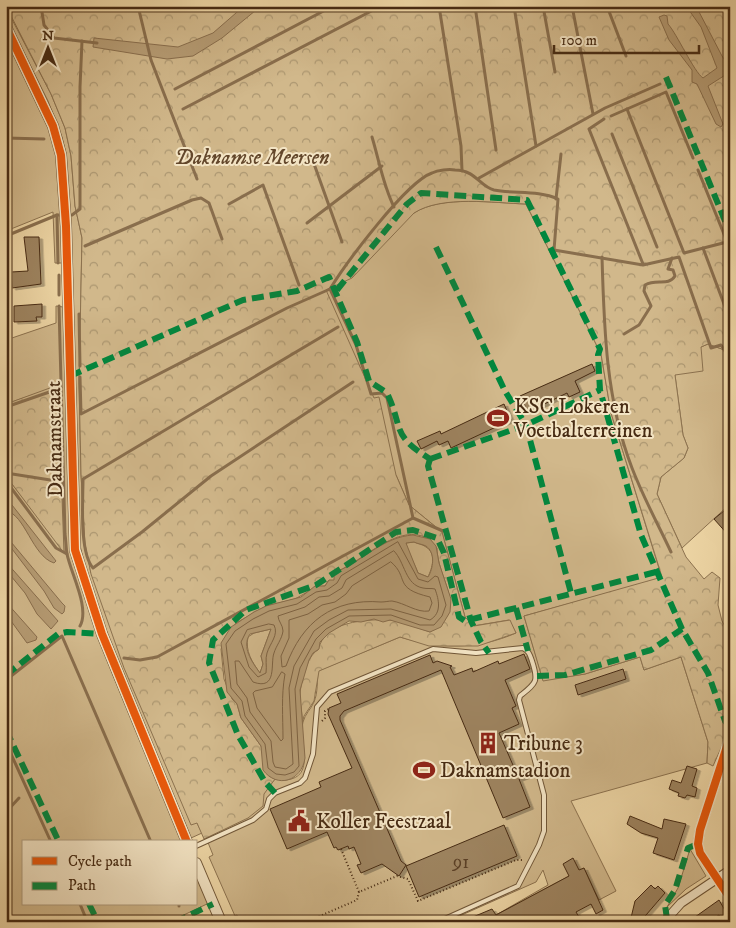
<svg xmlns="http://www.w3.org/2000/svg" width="736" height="928" font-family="'IM FELL DW Pica',serif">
<defs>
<pattern id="forest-crowns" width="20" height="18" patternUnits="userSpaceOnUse" patternTransform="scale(1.25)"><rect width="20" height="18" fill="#d1b88b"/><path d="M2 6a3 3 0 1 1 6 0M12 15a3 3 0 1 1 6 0" fill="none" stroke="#ab9670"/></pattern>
<filter id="shadow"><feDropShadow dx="3.5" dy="2" stdDeviation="0" flood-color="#0004"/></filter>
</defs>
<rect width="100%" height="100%" fill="#edd5a4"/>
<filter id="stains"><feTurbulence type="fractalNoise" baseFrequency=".004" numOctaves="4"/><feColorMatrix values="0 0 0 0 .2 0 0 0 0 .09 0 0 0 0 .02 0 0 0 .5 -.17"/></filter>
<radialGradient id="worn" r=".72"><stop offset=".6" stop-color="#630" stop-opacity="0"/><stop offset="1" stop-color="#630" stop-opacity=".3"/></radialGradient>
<g fill="#d1b88b" stroke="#8c724f">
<path d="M6,8l45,86 14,34 6,28 4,50 7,32 -3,145 2,91 4,70 6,29v-264l323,-96c27,-18 80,-10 112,-9l75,150 10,59 51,165 -138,38 19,64 42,-6 55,-17 4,13 37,-13 27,85 -1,21 -136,38 45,90 -17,9 -15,-32 -88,47 52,-30 -5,-15 -7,12 -90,40h-206l-3,-7 -2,1 -26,-59 4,-2 -12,-30 57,-24 17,-22c4,0 7,2 11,1 31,-3 12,-39 17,-58 2,-8 8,-13 11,-20 4,-9 3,-21 4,-31l82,-34c40,12 77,13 116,-4l-7,-13 -36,6 -8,-9 -23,-85 -33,-27 -13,-30 -176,137 -23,211 5,10 -11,5c-38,-95 -91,-193 -111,-293l-9,-313 -5,-78 -4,-17 -14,-36 -42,-84z"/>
<path d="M6,36c20,40 43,79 51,123 7,34 5,70 5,104h-7l-2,-51 -47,19z"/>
<polygon points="56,306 63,307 72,558 113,675 183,842 24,842 24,904 196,904 196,873 209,903 169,922 6,922 6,476 64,551 58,386 6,404 6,340 56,323"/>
<polygon points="708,344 730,352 730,504 682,548 657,494 661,477 684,458 688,448 683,435 675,375 701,347"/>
<path d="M414,542c4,2 8,2 12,5 11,7 6,21 2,30l-10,-4c-3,-9 -12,-23 -12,-30z"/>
<path d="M271,629l-10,27 2,8 -3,9c-8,-11 -15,-22 -12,-36l6,-4z"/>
<polygon points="690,849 706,876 686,889 667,907 678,888"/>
</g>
<g fill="url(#forest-crowns)" stroke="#8c724f">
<path d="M6,6h724v346l-22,-8 -7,3 2,24 -28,4 8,60 5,13 -4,10 -23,19 -4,17 29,63 18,22 8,-7 8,6 -2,27 4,16 8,14v93l-17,38 -6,-3 1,-21 -27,-85 -37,13 -4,-13 -55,17 -42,7 -19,-65 138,-39 -51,-164 -10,-59 -75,-150c-32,-1 -84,-9 -112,9l-62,65 -26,12 48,108 5,-1 17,78 13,30 33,27 23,85 9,9 36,-6 6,13 -38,13h-49l-29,-9 -81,34 -5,30 -10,15 -2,8c1,-10 -2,-18 -2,-28 0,-11 7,-41 18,-46 7,-29 47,-31 71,-30 7,0 33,9 41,12 40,-24 8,-49 7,-84 -5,-4 -10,-10 -15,-12 -28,-9 -60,25 -84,35l-4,10h-6l-3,5 -9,1 -21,12 -29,7 -30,17 -15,26 3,30 8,20 5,5 4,14 20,28 8,30 6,3 -11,15 -1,12 -15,12 -44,21 -7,-16 -6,2 -67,-157 -33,-94 -6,-30 -4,-70 -2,-91 3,-145 -7,-32 -4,-50 -6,-28 -14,-34z"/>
<polygon points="58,385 64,553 6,476 6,404"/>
</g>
<g fill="#b59b73" stroke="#896e4d" fill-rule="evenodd">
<polygon points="244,6 261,6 222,38 193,56 167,59 93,47 94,38 178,47 213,33"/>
<path d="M686,6l11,2 25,48 4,6 4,1v9l-22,14 15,38 -2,3 -5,-3 -19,-40 -5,-2v-12l-23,-30 -10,-23 5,-2 3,1 1,8c9,10 26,48 35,54l14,-10 -16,-41z"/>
<path d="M6,502l6,3 44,56 -2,2c-22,-7 -29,-49 -48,-52z"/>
<path d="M413,535l17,4 6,7 3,17 12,36 -1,13 -9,15 -11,5 -40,-12 -7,2 -9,-3 -13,3 -12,-1 -20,12 -9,9 -1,7 -6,4 -4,7 -9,30 5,68c-3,23 -28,31 -42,12l-2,-24 -20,-28 -4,-14 -10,-12 -6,-49 10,-16 23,-15 12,-6 35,-9 14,-11h10l4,-6h5v-5l4,-4c26,-11 45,-34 75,-36zM414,542c4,2 8,2 12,4 10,7 7,23 2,31l-10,-4 -12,-30zM271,629l-10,27 2,8 -3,9c-8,-11 -19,-26 -10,-39z"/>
<polygon points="6,536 62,603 65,606 64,612 62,614 54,608 44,591 6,541"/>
<polygon points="6,562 58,621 51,629 37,614 25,593 6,570"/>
<polygon points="6,602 37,637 36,640 27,643 6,614"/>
</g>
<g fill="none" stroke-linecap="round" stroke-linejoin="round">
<g stroke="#7e6343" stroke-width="1">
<polygon points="398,542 418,579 428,582 435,576 438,577 446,605 442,616 434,625 420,625 391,615 349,616 326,629 316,639 300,668 295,689 299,766 294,772 285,775 276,774 268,768 265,744 245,716 242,701 231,688 226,644 235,631 253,619 269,611 297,604 316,592 327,590 337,583 341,576"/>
<path d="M394,551c11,11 11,34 29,37 4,1 8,0 12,1 4,11 7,24 -5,31l-39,-11 -43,1 -19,10 -15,11 -20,35 -5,22 4,76 -7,5 -11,-2 -2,-5 -2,-21 -21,-29 -3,-14 -10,-14 -2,-23h4l14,21c25,9 17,-19 21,-29 2,-7 8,-14 9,-22 0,-6 -5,-10 -5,-15l27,-9 14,-10 10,-1 13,-8 4,-8z"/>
<path d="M391,562c19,16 1,26 39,35l2,6 -3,8c-12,2 -24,-8 -37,-10 -3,0 -7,1 -11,1 -48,-4 -79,20 -95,64l-4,1 -1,-11 8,-18v-18l19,-6 14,-9 13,-3 11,-8 6,-8z"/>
<path d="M269,624l5,1c5,10 -4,18 -7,28 -2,6 0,13 -1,20l-8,4 -9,-10 -8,-25 6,-12z"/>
<path d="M282,672l3,2c-4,22 -2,43 -2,65l-2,2 -24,-33 -4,-15 2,-2 17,-4z"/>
</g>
<g stroke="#896e4d" stroke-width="3">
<polyline points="41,6 44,25 54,38 97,43"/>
<polyline points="138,6 151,60 197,179"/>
<polyline points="439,6 461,146 462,171"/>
<polyline points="475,6 496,150"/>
<polyline points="514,6 536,146"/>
<polyline points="543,6 555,72"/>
<polyline points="572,6 593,114"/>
<polyline points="607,6 626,56"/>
<polyline points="642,6 643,8"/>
<polyline points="175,89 333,6"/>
<polyline points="183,109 381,6"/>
<polyline points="627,109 684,253 727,242"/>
<polyline points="611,116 666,92 693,158"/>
<polyline points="604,119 589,129 643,264"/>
<polyline points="612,134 657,247"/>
<path d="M372,137c7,23 11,48 22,70"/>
<polyline points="6,138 44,139"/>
<polyline points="313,161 342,242"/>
<polyline points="698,170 730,249"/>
<polyline points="479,178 605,108 660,84"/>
<polyline points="556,199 561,154"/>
<polyline points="229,204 263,185 299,285"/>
<polyline points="72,215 80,209 80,87 82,41"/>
<polyline points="307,223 382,166"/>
<polyline points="6,236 57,215"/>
<polyline points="85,246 192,200 201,198 209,203 222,239"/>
<polyline points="703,248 730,320"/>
<path d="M602,257c2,71 4,144 30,211 11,29 26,56 39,84"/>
<polyline points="58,263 57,215 61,215"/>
<polyline points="59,275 59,295"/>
<path d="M59,306l6,228c1,7 1,14 2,20 4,20 23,54 13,72"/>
<polyline points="79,314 80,366"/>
<path d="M338,327l-255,152c0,22 -4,73 10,89l49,-36 69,-56 142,-94"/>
<path d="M624,334l15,-9 12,-19 -7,-15 1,-6c12,-7 23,2 30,-9l-2,-6 -5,-1 4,-11"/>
<polyline points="80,377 81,414 287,308 330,289"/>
<polyline points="6,407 61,388"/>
<polyline points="6,473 63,482"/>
<polyline points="6,481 56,548 67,554"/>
<path d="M443,531l-30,-13 -26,-120 -5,-5 -11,1 -15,-49 -26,-56c16,-26 76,-107 102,-116 6,-3 17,-4 23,-3 21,0 25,17 39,20 21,4 44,0 64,9l-4,51 89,15 36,-8 32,91 10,-3 9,14"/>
<polyline points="124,658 140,660 157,657 413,518"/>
<polyline points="6,659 8,660"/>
<polyline points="6,680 62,636 151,842"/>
<polyline points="6,743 51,842"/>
<polyline points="6,812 19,798"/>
<polyline points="80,904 87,921 85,922"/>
<polyline points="179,904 179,906"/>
</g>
</g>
<g fill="#9d835e" stroke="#472b13" filter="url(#shadow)">
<polygon points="24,237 39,237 41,284 12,288 11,272 28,271"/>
<polygon points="42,304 42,317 36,317 37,321 14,322 14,306"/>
<polygon points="592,364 595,371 575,381 580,392 569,397 567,393 528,412 520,396"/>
<polygon points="504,404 511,420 451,448 448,441 439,445 437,441 421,449 417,441 440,431 441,434"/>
<polygon points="730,506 730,516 726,520 730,524 730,537 714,519"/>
<polygon points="524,654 530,669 505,680 516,706 512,708 519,724 499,733 516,772 530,766 533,774 519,779 530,807 503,818 441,670 344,711 340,716 340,720 401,861 406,865 399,876 382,864 361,873 357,865 361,864 354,847 349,849 348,846 338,850 336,847 334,848 327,832 287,849 270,809 321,787 319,782 352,768 328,714 329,708 341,703 337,694 430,655 433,663 437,661 452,666 450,667 454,675 472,668 473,672 498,661 499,664"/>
<polygon points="623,669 626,679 578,695 575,685"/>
<polygon points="687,766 697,769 692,786 697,788 695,797 687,795 685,798 678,796 679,793 669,789 672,780 681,783"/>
<polygon points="630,816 662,829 664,819 686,824 674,860 653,853 658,838 641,833 627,824"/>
<polygon points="504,825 517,856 419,897 406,866"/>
<polygon points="573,858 579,870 584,868 603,910 596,914 591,904 576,912 582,922 461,922 492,909 496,915 569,876 563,864"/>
<polygon points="651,885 655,889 658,886 665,893 640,922 630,922 635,901"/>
<polygon points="719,900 730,919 723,922 719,915 708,922 688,922"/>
</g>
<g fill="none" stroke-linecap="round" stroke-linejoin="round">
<g stroke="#705637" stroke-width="6">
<path id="service" d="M196,846l57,-26 13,-11 3,-10 6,-6 25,-10 5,-5 8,-24 4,-47 13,-15 103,-43 43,4 47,-5c6,3 7,7 9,13 7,21 4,22 -12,35l-1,4 25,95v36l-5,14 -21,41 -80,36"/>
</g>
<g stroke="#705637" stroke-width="10">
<g id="minor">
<polyline points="730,737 700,830 698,844 700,853 730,898"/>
<polyline points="664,922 681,903 730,870"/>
</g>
</g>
<g stroke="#705637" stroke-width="12">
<g id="tertiary">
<polyline points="6,27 53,126 61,155 66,226 75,550 102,634 187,842"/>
<polyline points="196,863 221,922"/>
</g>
</g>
<g stroke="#472b13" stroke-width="2" stroke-dasharray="1 2.5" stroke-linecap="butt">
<polyline points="322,721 325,718 325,711 329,709"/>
<polyline points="341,849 359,892 397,876 408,879 418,901 516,860 523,860"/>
<polyline points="306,922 357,900 359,892"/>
</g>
<use href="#service" stroke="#f3e4c4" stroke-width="4"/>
<use href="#minor" stroke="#f3e4c4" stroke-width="8"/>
<use href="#tertiary" stroke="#f3e4c4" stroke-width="10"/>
<g stroke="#00873e" stroke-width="6" stroke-dasharray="12 6" stroke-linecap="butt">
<polyline points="666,77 730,233"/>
<polyline points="436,247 505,391 526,425 571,593"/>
<polyline points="337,290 407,204 421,193 527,200 600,349 598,355 600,390 641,535 682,629 708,673 725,721 730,727"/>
<path d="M70,376l173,-76 54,-9 32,-14 28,65 12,39 18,12c17,36 3,41 43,66"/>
<polyline points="430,459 428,466 471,621 481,642 489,653"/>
<polyline points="430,459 526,425 600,390"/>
<polyline points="516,608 528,651"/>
<polyline points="6,675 58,634 67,632 102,634"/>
<polyline points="537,676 565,675 651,650 682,629"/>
<polyline points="6,730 59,842"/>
<polyline points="275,793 265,782 238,735 209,663 213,640 246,610 316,585 396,532 413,530 437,538 444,553 459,617 465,621 656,572"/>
<polyline points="89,904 98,922"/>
<polyline points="667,919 665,905 675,890 688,848 698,844"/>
<polyline points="175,922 213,904"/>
</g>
<g stroke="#f3e4c4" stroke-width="11">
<g id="cycleway">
<polyline points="6,27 53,126 61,155 66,226 75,550 102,634 187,842"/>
<polyline points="730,737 700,830 698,844 700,853 730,898"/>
</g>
</g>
<use href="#cycleway" stroke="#e8590c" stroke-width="8"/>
</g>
<defs>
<g id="stadium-bare" transform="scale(1.725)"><path d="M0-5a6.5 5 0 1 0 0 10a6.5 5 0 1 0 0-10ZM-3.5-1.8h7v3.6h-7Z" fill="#8f2418" stroke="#f3e4c4" stroke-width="2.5" paint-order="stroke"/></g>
<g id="building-bare" transform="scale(1.725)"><path d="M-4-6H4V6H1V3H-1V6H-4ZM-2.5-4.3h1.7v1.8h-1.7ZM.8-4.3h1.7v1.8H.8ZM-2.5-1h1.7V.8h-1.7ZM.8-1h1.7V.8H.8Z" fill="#8f2418" stroke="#f3e4c4" stroke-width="2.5" paint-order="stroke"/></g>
<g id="civic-bare" transform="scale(1.725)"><path d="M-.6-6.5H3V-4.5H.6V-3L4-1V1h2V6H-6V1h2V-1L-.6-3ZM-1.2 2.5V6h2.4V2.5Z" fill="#8f2418" stroke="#f3e4c4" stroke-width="2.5" paint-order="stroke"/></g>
</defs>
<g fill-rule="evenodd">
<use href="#stadium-bare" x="498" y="418"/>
<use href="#building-bare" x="488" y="743"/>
<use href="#stadium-bare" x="424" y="770"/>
<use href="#civic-bare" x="299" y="821"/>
</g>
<g text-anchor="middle" stroke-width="4" stroke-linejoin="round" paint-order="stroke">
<g font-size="19" fill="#5c4126">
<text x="461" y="868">91</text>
</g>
<g font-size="21" font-style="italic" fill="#63472b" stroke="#f3e4c4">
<text x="252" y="164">Daknamse Meersen</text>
</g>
<g font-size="21" fill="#472b13" stroke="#f3e4c4" text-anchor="start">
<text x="514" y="413">KSC Lokeren<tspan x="514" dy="24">Voetbalterreinen</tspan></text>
<text x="504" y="750">Tribune 3</text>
<text x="440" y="777">Daknamstadion</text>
<text x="316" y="828">Koller Feestzaal</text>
</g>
<g font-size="21" fill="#472b13" stroke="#f3e4c4">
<text transform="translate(54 439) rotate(-91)" y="7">Daknamstraat</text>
</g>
</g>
<rect width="736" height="928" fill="none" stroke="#edd5a4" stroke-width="25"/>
<rect x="8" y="8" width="721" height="913" fill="none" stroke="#472b13" stroke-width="2.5"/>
<rect x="12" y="12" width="711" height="903" fill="none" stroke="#472b13"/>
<rect x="22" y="840" width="175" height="65" fill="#f3e4c4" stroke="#ae9a7d"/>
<rect x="32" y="857" width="25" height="8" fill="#e8590c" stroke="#ae9a7d"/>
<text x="68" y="866" font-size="15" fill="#472b13">Cycle path</text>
<rect x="32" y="882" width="25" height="8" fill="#00873e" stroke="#ae9a7d"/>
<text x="68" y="890" font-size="15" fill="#472b13">Path</text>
<g transform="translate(48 48)" stroke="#f3e4c4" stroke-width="4" paint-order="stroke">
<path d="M0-4L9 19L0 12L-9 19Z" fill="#472b13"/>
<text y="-8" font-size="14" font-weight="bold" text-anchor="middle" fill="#472b13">N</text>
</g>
<path d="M554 45v8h145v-8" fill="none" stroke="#472b13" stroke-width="2.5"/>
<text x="561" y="45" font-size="15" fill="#472b13" stroke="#f3e4c4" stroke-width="4" paint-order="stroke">100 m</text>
<rect width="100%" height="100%" filter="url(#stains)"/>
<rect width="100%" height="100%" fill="url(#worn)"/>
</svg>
